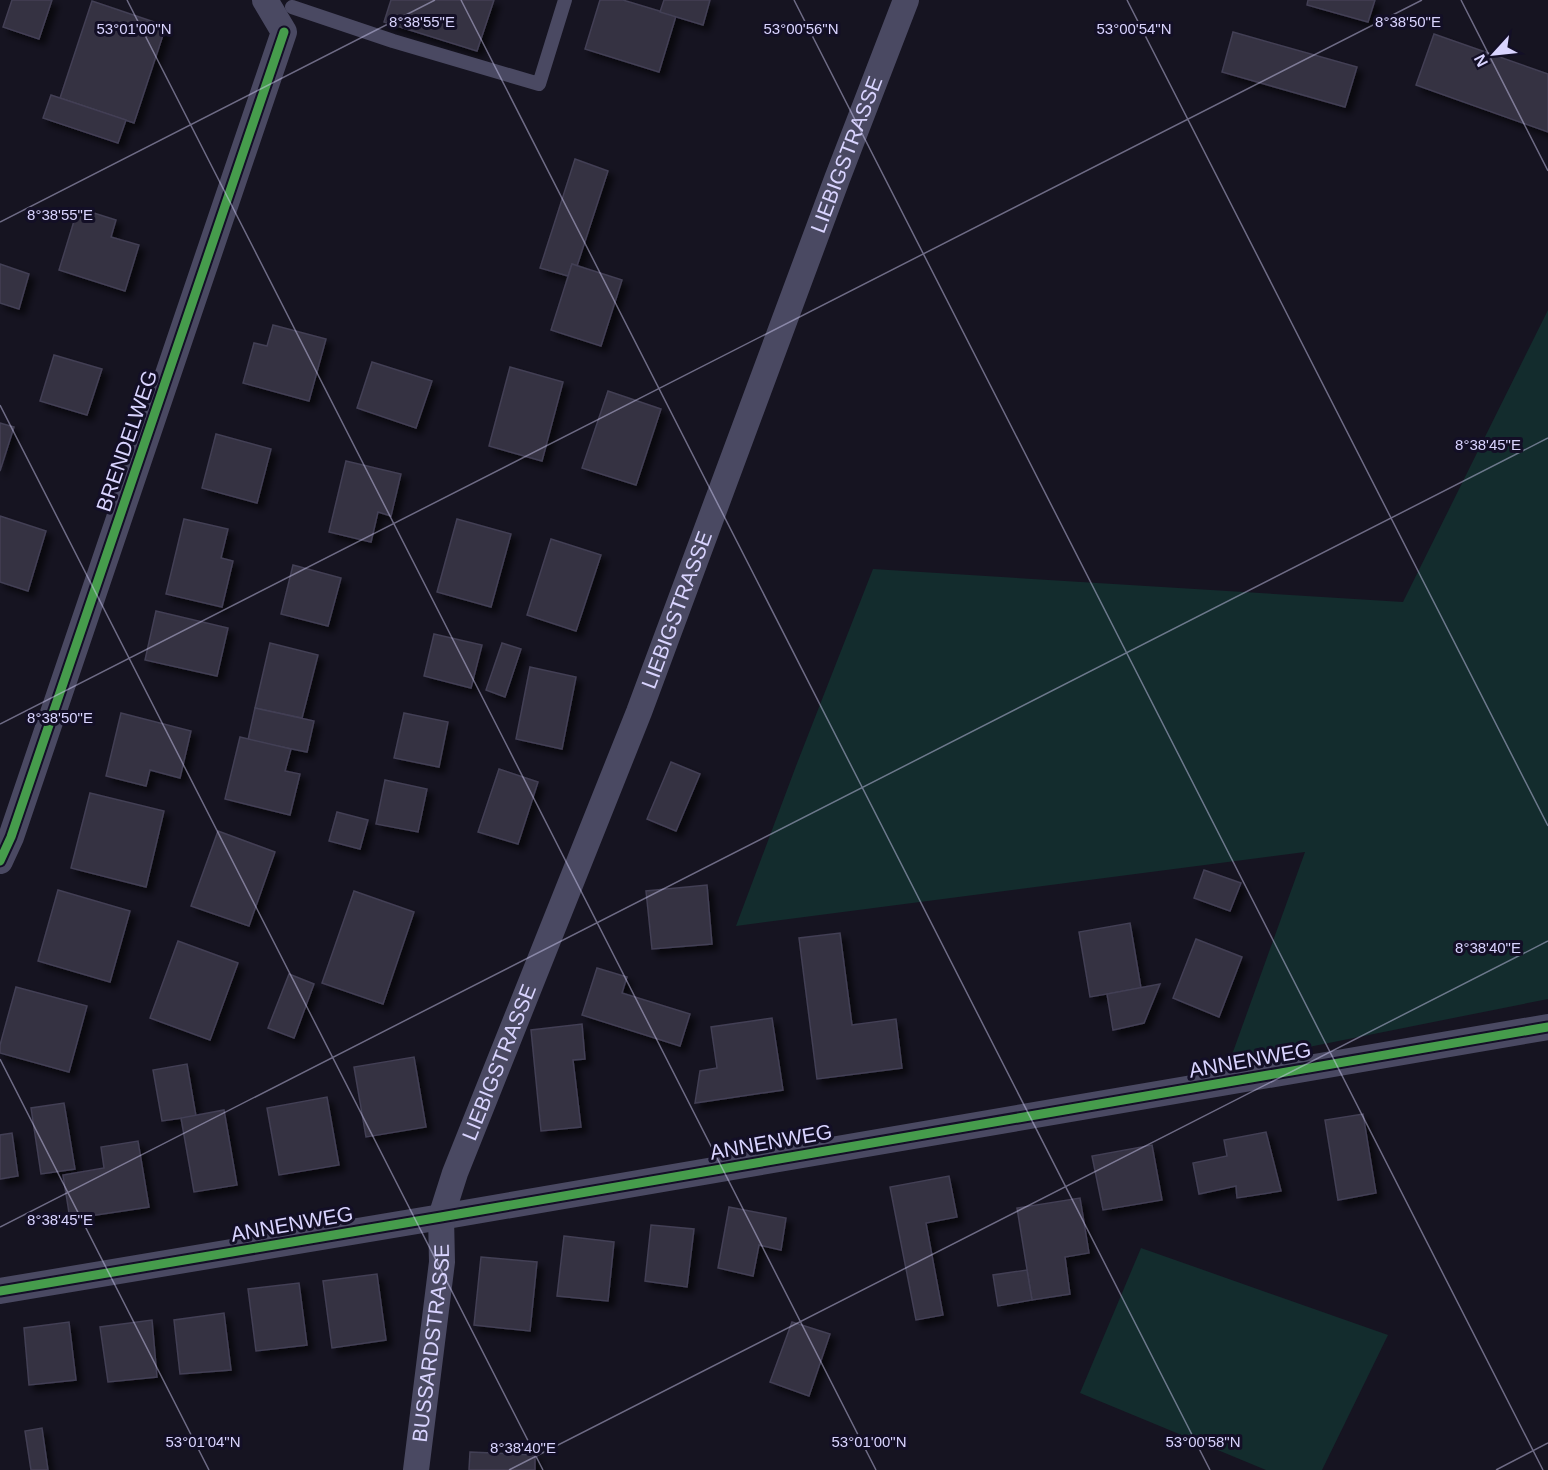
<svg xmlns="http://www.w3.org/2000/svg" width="1548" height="1470" font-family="Arial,sans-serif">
<defs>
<filter id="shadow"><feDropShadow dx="5.5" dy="5.5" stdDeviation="3" flood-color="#0009"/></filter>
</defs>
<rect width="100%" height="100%" fill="#161421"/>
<g fill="#132c2d">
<polygon points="1548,310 1548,999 1229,1063 1305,852 736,926 796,766 873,569 1403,602"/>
<polygon points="1141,1248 1388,1335 1322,1470 1266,1470 1080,1393"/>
</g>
<g fill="#343243" stroke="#433f54" stroke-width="1.5" filter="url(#shadow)">
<polygon points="12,0 52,0 39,39 3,27"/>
<polygon points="391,0 494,0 477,51 384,22"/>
<polygon points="600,0 623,0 676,16 659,72 585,49"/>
<polygon points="664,0 710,0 703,25 660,12"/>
<polygon points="1308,0 1375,0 1368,22 1307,5"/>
<polygon points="92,1 166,26 134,123 60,98"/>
<polygon points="1233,32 1357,67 1345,107 1222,72"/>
<polygon points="1434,34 1548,74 1548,132 1416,85"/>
<polygon points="51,95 126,120 118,143 43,118"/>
<polygon points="575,159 608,171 577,266 572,264 568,276 540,268"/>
<polygon points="78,208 116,220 111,237 139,245 125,291 59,270"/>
<polygon points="0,264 29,274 19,309 0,303"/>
<polygon points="572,264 622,280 601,346 551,330"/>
<polygon points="273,325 326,339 309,401 243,383 254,343 267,346"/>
<polygon points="54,355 102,369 87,415 40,401"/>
<polygon points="372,362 432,381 416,428 357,408"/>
<polygon points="510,367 563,382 542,461 489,446"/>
<polygon points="608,391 661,409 636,485 582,468"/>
<polygon points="0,423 14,427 0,471"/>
<polygon points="216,434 271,449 257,503 202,488"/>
<polygon points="346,461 401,474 391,516 378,512 371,542 329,532"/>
<polygon points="0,516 46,531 28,591 0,582"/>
<polygon points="184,519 228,529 221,558 233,561 222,607 166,594"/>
<polygon points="457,519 511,534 491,607 437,592"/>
<polygon points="551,539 601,555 576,631 527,615"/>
<polygon points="293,565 341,578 328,626 281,614"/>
<polygon points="156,611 228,628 217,676 145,660"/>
<polygon points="434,634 482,645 471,688 424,676"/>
<polygon points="270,643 318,655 302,718 255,708"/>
<polygon points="502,643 521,649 505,697 486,690"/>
<polygon points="530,667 576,677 562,749 516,739"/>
<polygon points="255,708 314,721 307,752 248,740"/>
<polygon points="121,713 191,731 180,778 150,770 146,786 106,776"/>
<polygon points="404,713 448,722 439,767 394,758"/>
<polygon points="240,737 291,749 285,771 300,774 290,815 225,799"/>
<polygon points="671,762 700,774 676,831 647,819"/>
<polygon points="499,769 538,782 518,844 478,832"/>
<polygon points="385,780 427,789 418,832 376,824"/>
<polygon points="90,793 164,811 146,887 71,868"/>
<polygon points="337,812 368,820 360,849 329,841"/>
<polygon points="218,831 275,852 249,926 191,906"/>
<polygon points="1204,870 1241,883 1230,911 1194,898"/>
<polygon points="707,885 712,944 652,949 646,891"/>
<polygon points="58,890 130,911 110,982 38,961"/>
<polygon points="354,891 414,912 383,1004 322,983"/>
<polygon points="1130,923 1141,988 1090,997 1079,932"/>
<polygon points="840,933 852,1025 896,1019 902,1068 817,1079 799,938"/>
<polygon points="1196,939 1242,957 1219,1017 1173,998"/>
<polygon points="178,941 238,963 210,1040 150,1018"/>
<polygon points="597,968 627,977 622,993 690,1014 680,1046 582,1015"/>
<polygon points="289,974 314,984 294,1038 268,1028"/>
<polygon points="1160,984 1144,1023 1113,1030 1107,994"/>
<polygon points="16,987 87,1006 69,1072 0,1053 0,1045"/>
<polygon points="772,1018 783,1090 695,1103 700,1071 717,1068 711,1027"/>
<polygon points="582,1024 585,1059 573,1060 581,1127 541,1131 531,1030"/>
<polygon points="414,1057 426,1127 366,1137 354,1067"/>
<polygon points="187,1064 196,1116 162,1121 153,1070"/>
<polygon points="327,1097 339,1165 279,1175 267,1108"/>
<polygon points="64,1103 75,1169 41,1174 31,1108"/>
<polygon points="224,1110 237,1185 194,1192 181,1118"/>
<polygon points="1363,1114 1376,1193 1338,1200 1325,1120"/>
<polygon points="1266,1132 1281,1191 1237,1198 1236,1186 1199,1194 1193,1163 1227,1156 1224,1140"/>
<polygon points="12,1133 18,1176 0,1179 0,1135"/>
<polygon points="138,1141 149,1207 70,1219 63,1175 104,1168 101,1147"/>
<polygon points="1152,1145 1162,1200 1103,1210 1092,1156"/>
<polygon points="949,1176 957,1217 926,1223 943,1315 916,1320 890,1187"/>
<polygon points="1080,1198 1089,1253 1065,1257 1070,1294 1032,1300 1017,1208"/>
<polygon points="729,1207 786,1218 781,1250 759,1245 753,1276 718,1268"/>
<polygon points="651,1225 694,1229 687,1287 645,1281"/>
<polygon points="564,1236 614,1242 608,1301 557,1296"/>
<polygon points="481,1257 537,1262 530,1331 474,1325"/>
<polygon points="1027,1270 1032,1300 998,1306 993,1275"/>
<polygon points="377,1274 386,1340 332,1348 323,1281"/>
<polygon points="299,1283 307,1345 256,1351 248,1289"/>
<polygon points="224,1313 231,1370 180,1374 174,1320"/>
<polygon points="152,1320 157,1377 108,1382 100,1327"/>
<polygon points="69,1322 76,1380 29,1385 24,1328"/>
<polygon points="792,1322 830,1334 809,1396 770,1382"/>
<polygon points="42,1428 48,1470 31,1470 25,1431"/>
<polygon points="470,1452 535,1455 535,1470 469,1470"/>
</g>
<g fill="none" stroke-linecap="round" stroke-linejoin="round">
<polyline stroke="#4a4962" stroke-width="14" points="292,7 393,41 539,84 565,0"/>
<g stroke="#4a4962" stroke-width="26">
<polyline points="0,861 11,837 284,32 265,0"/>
<polyline points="0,1291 441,1217 1548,1027"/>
<path id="s1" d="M416,1470l26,-208 -1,-45 14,-44 184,-461 198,-533 69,-179"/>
</g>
<g stroke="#130f26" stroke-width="13">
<g id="cycleway">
<polyline points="0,861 11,837 284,32"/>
<polyline points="0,1291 441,1217 1548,1027"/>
</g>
</g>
<use href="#cycleway" stroke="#469c4c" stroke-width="9"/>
</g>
<path fill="none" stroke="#d9d4ff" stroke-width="1.5" stroke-opacity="0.45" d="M127,0l749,1470M461,0l749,1470M794,0l749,1470M1127,0l421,826M1461,0l87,171M0,222l435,-222M0,405l543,1065M0,724l1422,-724M0,1059l209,411M0,1227l1548,-789M509,1470l1039,-529M1496,1470l52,-27"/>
<g text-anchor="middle" stroke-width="6" stroke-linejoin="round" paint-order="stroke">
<g font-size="21" fill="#d9d4ff" stroke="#130f26">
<text dy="7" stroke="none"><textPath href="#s1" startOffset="1392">LIEBIGSTRASSE</textPath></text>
<text transform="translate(127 441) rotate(-71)" y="7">BRENDELWEG</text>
<text dy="7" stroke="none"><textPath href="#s1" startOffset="906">LIEBIGSTRASSE</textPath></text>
<text transform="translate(1250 1060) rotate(-10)" y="7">ANNENWEG</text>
<text dy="7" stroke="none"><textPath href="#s1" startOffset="420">LIEBIGSTRASSE</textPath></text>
<text transform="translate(771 1142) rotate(-10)" y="7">ANNENWEG</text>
<text transform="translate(292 1224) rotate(-10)" y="7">ANNENWEG</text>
<text dy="7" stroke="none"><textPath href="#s1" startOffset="128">BUSSARDSTRASSE</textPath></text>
</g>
</g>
<g font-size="15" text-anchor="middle" fill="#d9d4ff" stroke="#130f26" stroke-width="6" stroke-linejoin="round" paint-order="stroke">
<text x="422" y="27">8°38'55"E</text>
<text x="1408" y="27">8°38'50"E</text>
<text x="134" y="34">53°01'00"N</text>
<text x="801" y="34">53°00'56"N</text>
<text x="1134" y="34">53°00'54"N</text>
<text x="60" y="220">8°38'55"E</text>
<text x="1488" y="450">8°38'45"E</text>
<text x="60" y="723">8°38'50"E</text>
<text x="1488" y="953">8°38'40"E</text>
<text x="60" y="1225">8°38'45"E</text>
<text x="203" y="1447">53°01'04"N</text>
<text x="869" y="1447">53°01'00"N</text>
<text x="1203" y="1447">53°00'58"N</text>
<text x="523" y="1453">8°38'40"E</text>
</g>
<g transform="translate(1494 54) rotate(243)" stroke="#130f26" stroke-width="4.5" paint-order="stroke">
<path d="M0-4.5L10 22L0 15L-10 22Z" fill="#d9d4ff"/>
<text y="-9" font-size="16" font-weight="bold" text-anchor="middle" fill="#d9d4ff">N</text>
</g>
</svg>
